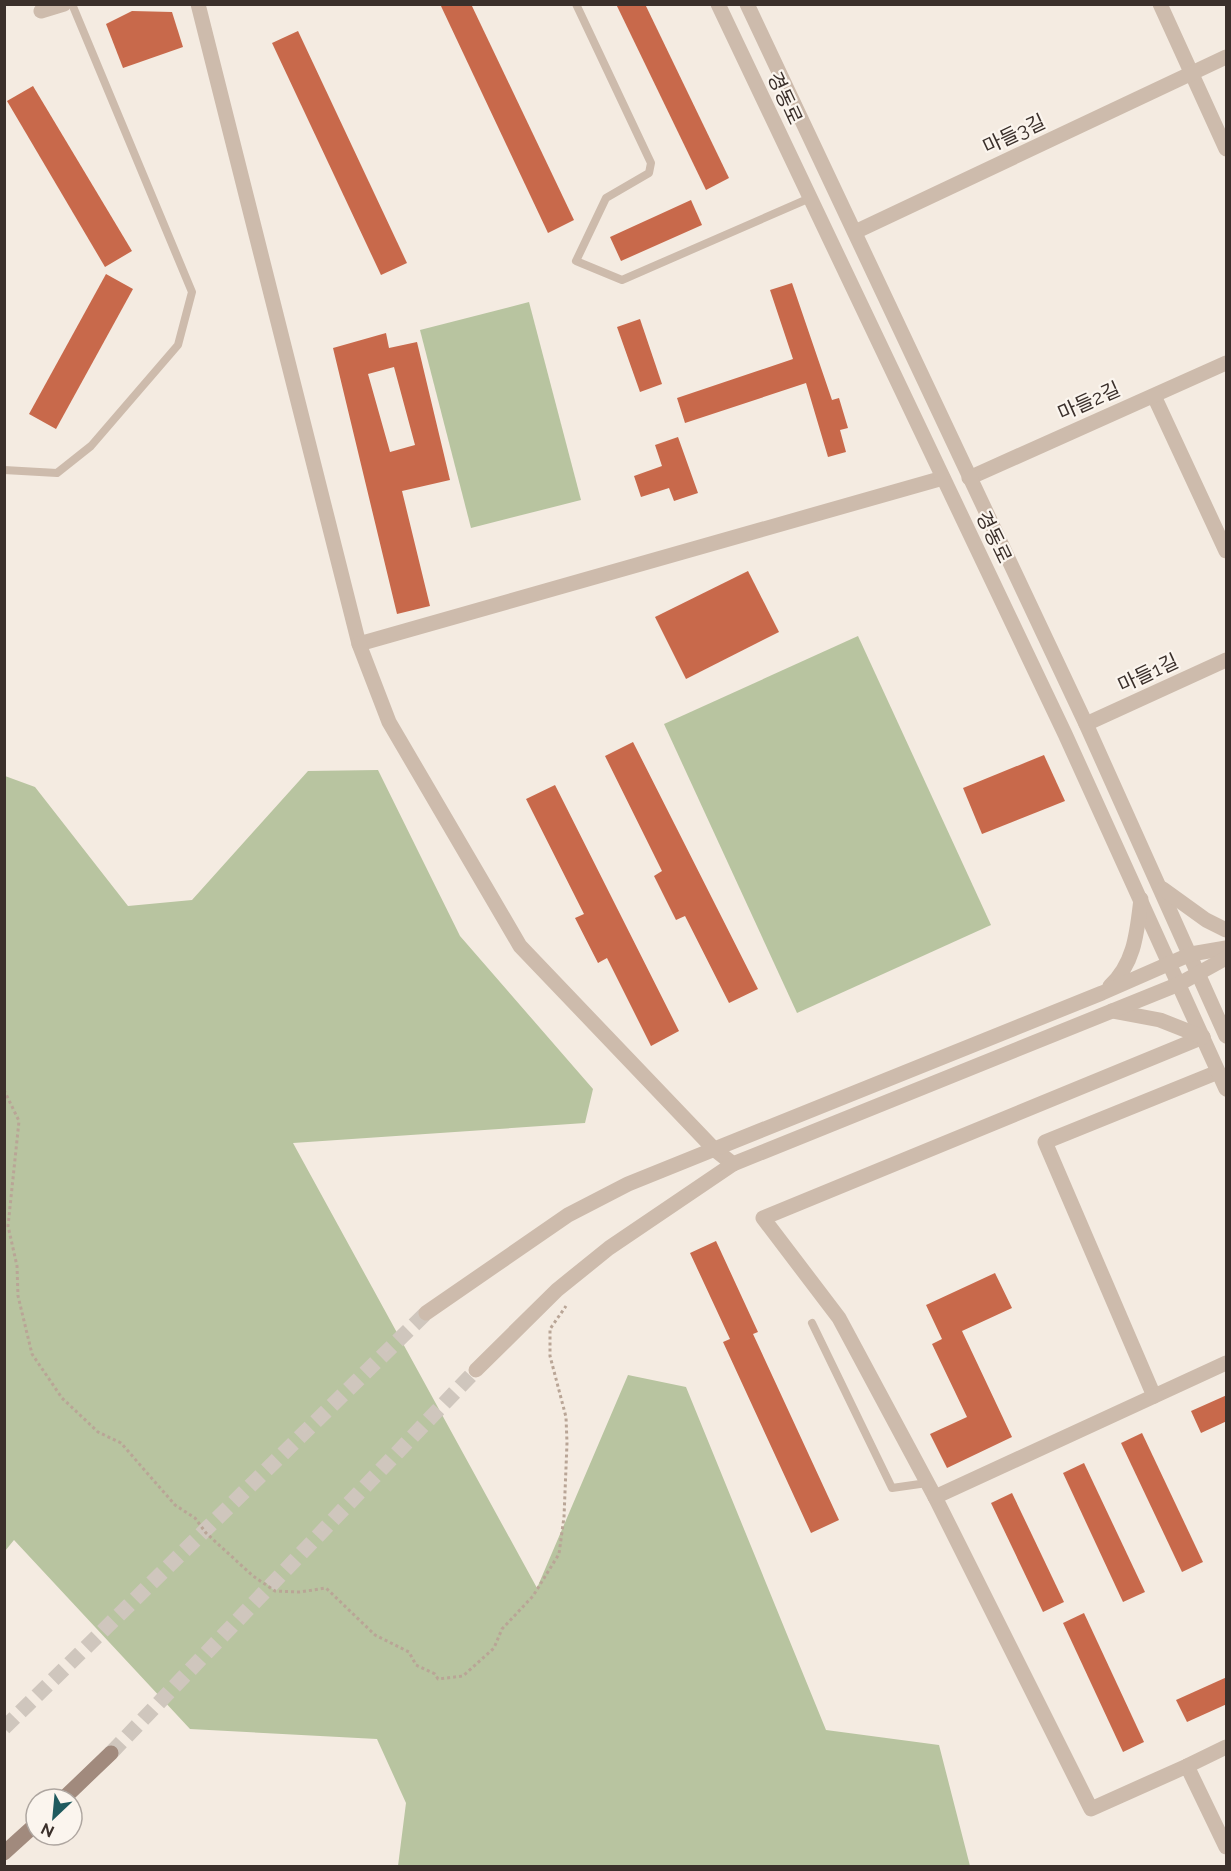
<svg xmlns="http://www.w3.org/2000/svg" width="1231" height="1871" font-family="Raleway,'Noto Sans KR',sans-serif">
<rect width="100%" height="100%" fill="#f4ebe1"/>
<g fill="#b8c4a0">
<polygon points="529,302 581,500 471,528 420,330"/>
<polygon points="858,636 991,925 797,1013 664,724"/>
<polygon points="378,770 460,936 593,1089 585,1123 293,1143 537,1588 628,1375 686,1387 826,1730 939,1745 970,1866 398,1866 406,1803 377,1739 190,1729 14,1540 5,1551 5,776 35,787 128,906 192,900 308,771"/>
</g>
<g fill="#c8694b" fill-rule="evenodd">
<polygon points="440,4 471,4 574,220 548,233"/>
<polygon points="616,4 645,4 729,178 706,190"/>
<polygon points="132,11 172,12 183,47 123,68 106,24"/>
<polygon points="298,31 407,263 381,275 272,43"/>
<polygon points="33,86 132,251 105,267 7,101"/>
<polygon points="691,200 702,225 621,261 610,237"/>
<polygon points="106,274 133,289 56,429 29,414"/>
<polygon points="792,283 832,400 839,398 848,428 840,430 846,452 828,457 806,383 685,423 677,398 793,359 770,290"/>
<polygon points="640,319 662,384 640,392 617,327"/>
<path d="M386,333l3,15 28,-6 33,138 -48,11 28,115 -33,8 -64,-266zM394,367l21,78 -25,7 -22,-78z"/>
<polygon points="678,437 698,493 674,501 669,488 641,497 634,476 662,466 655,445"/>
<polygon points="748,571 779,632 686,679 655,617"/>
<polygon points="633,742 758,989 729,1003 685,916 676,920 654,876 662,871 605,756"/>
<polygon points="1044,755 1065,801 982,834 963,788"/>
<polygon points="555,785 679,1031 651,1046 607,958 598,963 575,918 584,914 526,799"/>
<polygon points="716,1241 758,1332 753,1334 839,1520 811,1533 723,1342 730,1339 690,1253"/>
<polygon points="995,1273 1012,1308 962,1331 1012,1437 947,1468 930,1434 967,1417 932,1344 942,1339 926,1305"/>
<polygon points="1227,1395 1227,1421 1201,1433 1191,1411"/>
<polygon points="1142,1433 1203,1562 1182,1572 1121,1443"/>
<polygon points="1084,1463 1145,1592 1123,1602 1063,1473"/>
<polygon points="1012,1493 1064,1602 1043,1612 991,1503"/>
<polygon points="1084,1613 1144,1742 1123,1752 1063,1623"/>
<polygon points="1227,1677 1227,1704 1187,1722 1176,1700"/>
</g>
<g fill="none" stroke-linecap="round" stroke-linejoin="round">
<g stroke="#cfc6bd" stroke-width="15" stroke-dasharray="15 8" stroke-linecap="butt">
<polyline points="4,1728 426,1313"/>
<polyline points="111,1753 476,1370"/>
</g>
<polyline stroke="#b9a596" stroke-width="3" stroke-dasharray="3 3" stroke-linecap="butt" points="4,1090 19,1121 8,1226 17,1266 18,1296 32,1354 62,1398 98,1432 121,1443 175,1505 195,1518 206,1533 253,1576 275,1591 300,1592 326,1588 375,1635 409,1652 416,1665 435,1674 438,1679 463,1676 494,1648 502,1629 533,1596 559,1554 564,1517 567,1443 566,1417 550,1356 550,1329 566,1306"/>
<g stroke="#cdbbac" stroke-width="8">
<polyline points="576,4 651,163 649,173 606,198 576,261 622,280 810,198"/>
<polyline points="4,470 57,473 91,446 178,345 192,292 72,4"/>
<polyline points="812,1323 892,1488 927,1483"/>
</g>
<g stroke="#cdbbac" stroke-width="15">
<polyline points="198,4 359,644 943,478"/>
<polyline points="1160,4 1226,149"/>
<polyline points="41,11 64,4"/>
<polyline points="855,232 1226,57"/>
<polyline points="1154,396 1226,551"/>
<polyline points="969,478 1226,363"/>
<polyline points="359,644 389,722 520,946 714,1149 733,1164"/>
<polyline points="1086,724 1226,660"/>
<polyline points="1203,1037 763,1218 839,1318 935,1497 1091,1809 1187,1766 1226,1847"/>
<polyline points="1154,1396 1045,1142 1218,1072"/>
<polyline points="935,1497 1226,1363"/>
<polyline points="1187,1766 1226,1747"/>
</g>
<g stroke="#cdbbac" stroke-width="15">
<polyline points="718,4 1065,734 1226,1089"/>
<polyline points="747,4 1086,724 1226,1036"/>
<polyline points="1163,889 1206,920 1226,930"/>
<path d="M1110,986c25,-23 27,-55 31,-87"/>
<polyline points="1112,1011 1160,1020 1203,1037"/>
<polyline points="426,1313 568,1215 628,1184 1102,993 1191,954 1226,948"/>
<polyline points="476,1370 557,1290 609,1248 733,1164 1179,984 1226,958"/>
</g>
<g stroke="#a18a7d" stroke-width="15">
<polyline points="63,1799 111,1753"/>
<polyline points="4,1853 36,1824"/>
</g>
</g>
<g text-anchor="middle" stroke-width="4.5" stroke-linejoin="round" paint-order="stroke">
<g font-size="20" fill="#3b302b" stroke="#fbf5ee">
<text transform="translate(785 98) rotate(65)" y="7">경동로</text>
<text transform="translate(1014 134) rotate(-25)" y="7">마들3길</text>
<text transform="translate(1089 401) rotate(-24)" y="7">마들2길</text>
<text transform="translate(994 537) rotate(64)" y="7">경동로</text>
<text transform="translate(1148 673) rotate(-25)" y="7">마들1길</text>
</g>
</g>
<rect width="1231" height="1871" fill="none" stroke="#3b302b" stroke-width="12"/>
<g transform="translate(54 1817) rotate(206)"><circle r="28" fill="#fbf5ee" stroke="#aea6a0" stroke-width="1.5"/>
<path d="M0-4.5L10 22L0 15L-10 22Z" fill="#1f5a5e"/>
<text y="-9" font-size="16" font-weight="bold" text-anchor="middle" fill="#3b302b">N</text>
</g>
</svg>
